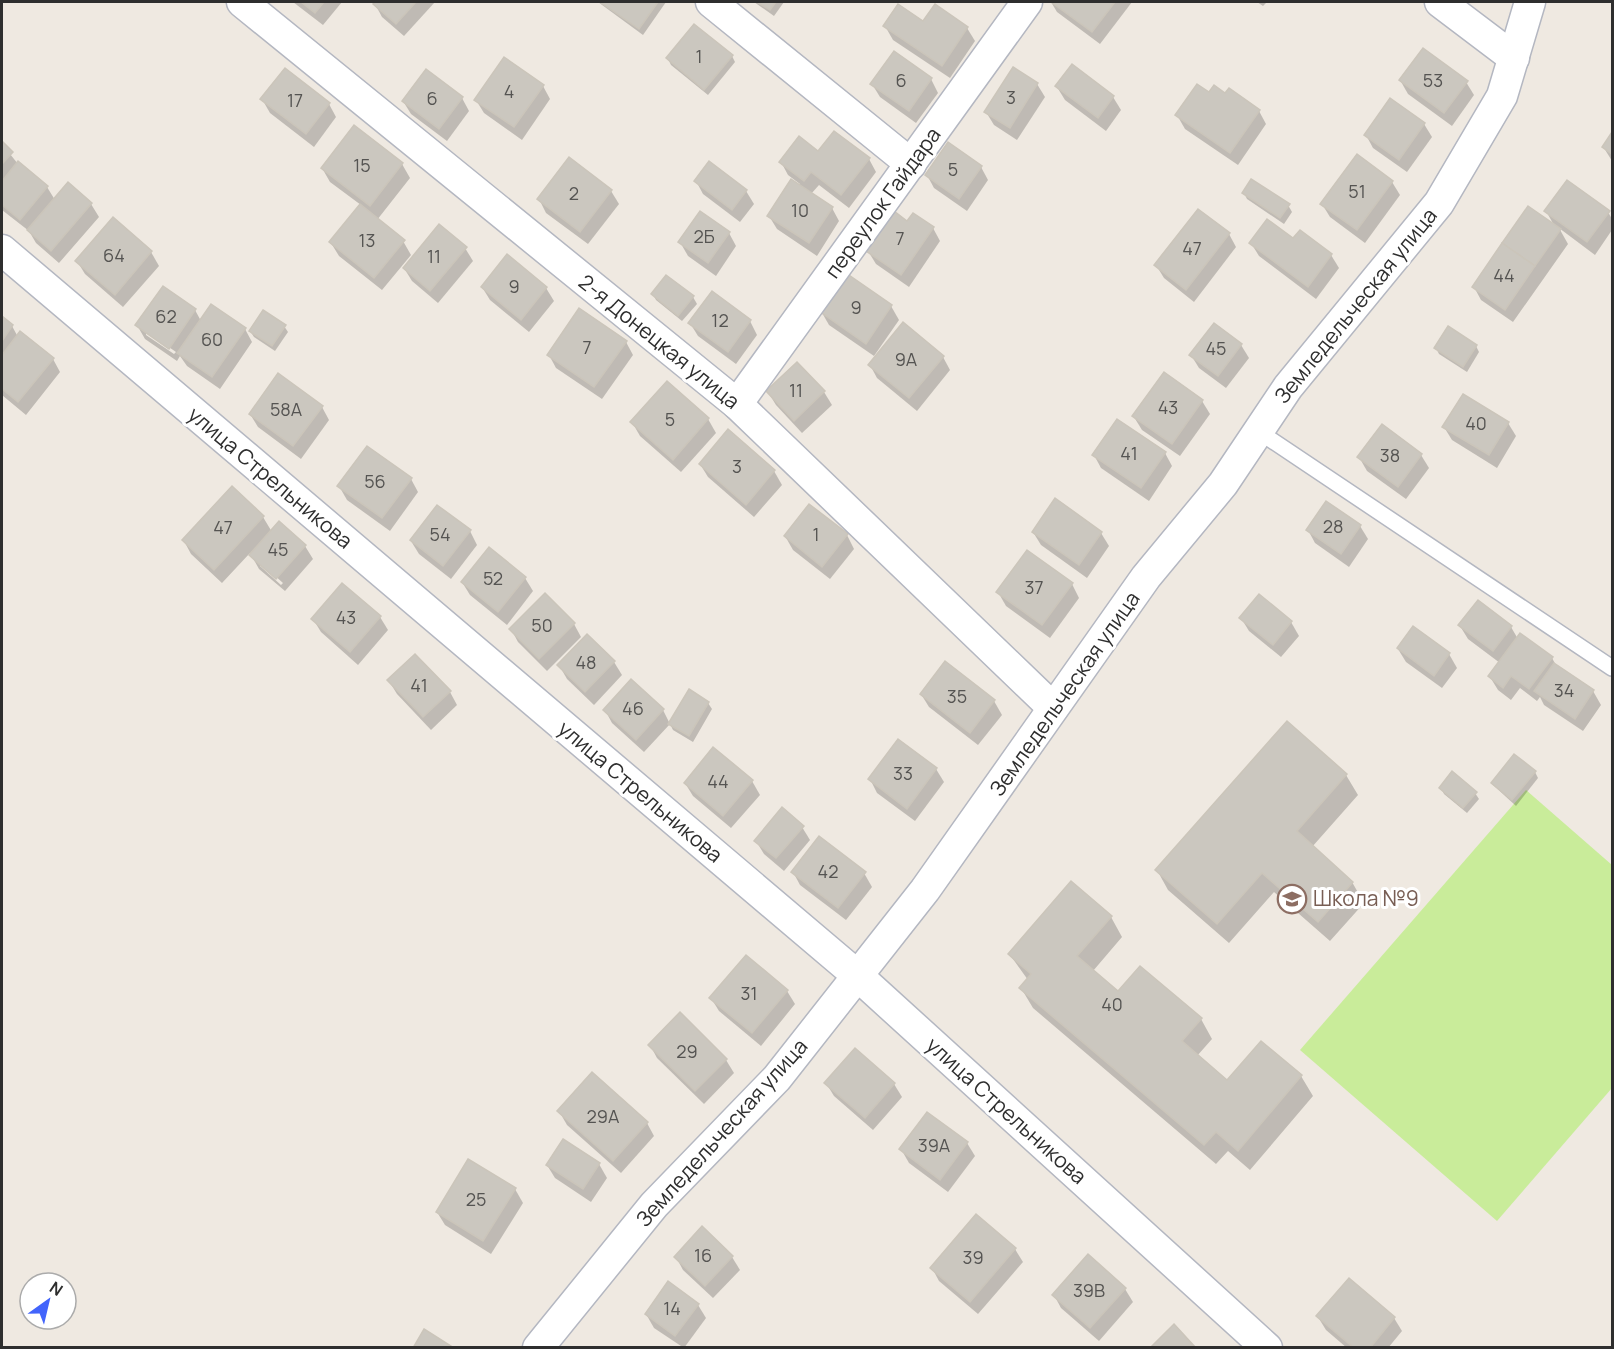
<svg xmlns="http://www.w3.org/2000/svg" width="1614" height="1349" font-family="Manrope,sans-serif">
<rect width="100%" height="100%" fill="#efe9e1"/>
<polygon fill="#c9ec9a" points="1526,790 1612,865 1612,1088 1497,1221 1300,1050"/>
<g fill="#0003" fill-rule="evenodd">
<polygon points="293,2 342,2 323,25"/>
<polygon points="377,2 435,2 404,36 382,17 375,4"/>
<polygon points="598,2 666,2 643,35"/>
<polygon points="754,2 784,2 774,16"/>
<polygon points="1051,2 1132,2 1100,44 1057,12"/>
<polygon points="1257,2 1267,2 1263,6"/>
<polygon points="924,23 967,28 975,41 950,78 893,40 885,26"/>
<polygon points="732,56 735,62 708,95 671,65 668,59"/>
<polygon points="931,79 938,93 916,123 880,97 872,84"/>
<polygon points="1400,80 1466,82 1474,95 1452,126 1408,94"/>
<polygon points="1037,84 1045,97 1017,140 994,125 986,112"/>
<polygon points="543,86 550,99 522,140 484,113 476,100"/>
<polygon points="1057,87 1113,97 1121,110 1106,131 1065,100"/>
<polygon points="1210,94 1259,111 1266,124 1238,165 1185,129 1177,115"/>
<polygon points="462,98 469,111 447,141 411,114 403,101"/>
<polygon points="262,99 329,104 336,117 314,147 270,113"/>
<polygon points="1424,124 1432,137 1407,172 1373,148 1366,135"/>
<polygon points="354,128 402,164 410,178 377,220 403,241 411,255 382,290 339,256 331,243 361,205 330,182 322,168"/>
<polygon points="1612,135 1612,161 1604,148"/>
<polygon points="2,144 18,164 47,187 55,200 91,204 99,217 59,263 36,243 29,231 2,210"/>
<polygon points="869,159 876,172 849,208 819,185 811,194 832,208 839,221 817,256 777,229 769,216 800,184 788,175 781,162"/>
<polygon points="981,167 988,180 967,211 934,188 927,175"/>
<polygon points="696,181 746,191 754,204 740,222 703,194"/>
<polygon points="1392,182 1400,195 1365,243 1330,217 1322,204"/>
<polygon points="611,191 619,204 588,244 546,213 539,199"/>
<polygon points="1244,193 1288,205 1292,212 1284,224 1247,199"/>
<polygon points="1546,211 1608,212 1612,219 1612,230 1595,255 1559,228 1568,244 1513,322 1481,300 1474,287 1555,227"/>
<polygon points="113,219 151,252 159,266 123,307 85,274 77,261"/>
<polygon points="908,223 933,228 940,241 909,287 876,264 868,251"/>
<polygon points="729,233 736,246 716,276 688,256 680,242"/>
<polygon points="1229,234 1236,247 1194,302 1164,278 1156,265"/>
<polygon points="1294,240 1331,255 1339,268 1316,299 1259,256 1251,243"/>
<polygon points="465,248 473,261 438,303 412,281 404,268"/>
<polygon points="846,275 891,306 899,320 874,356 829,325 821,311"/>
<polygon points="667,277 693,297 697,304 682,321 656,300 653,294"/>
<polygon points="482,287 546,288 554,301 529,332 490,300"/>
<path d="M195,310l6,11 44,8 7,13 -32,47 -33,-23 -7,-10 -3,5 -32,-22 -8,-14zM146,331l30,21 -2,2 -28,-19z"/>
<polygon points="2,318 12,326 18,337 53,359 60,372 26,415 2,395"/>
<polygon points="750,321 757,335 736,364 698,336 690,323"/>
<polygon points="284,326 288,332 275,351 254,337 250,331"/>
<polygon points="626,342 633,355 602,399 556,368 549,355"/>
<polygon points="1241,345 1249,358 1226,388 1199,368 1191,355"/>
<polygon points="1476,346 1479,352 1467,372 1439,354 1436,348"/>
<polygon points="943,357 950,370 917,411 877,378 870,365"/>
<polygon points="667,383 708,419 716,433 681,472 640,436 632,422"/>
<polygon points="768,392 824,392 832,405 802,433 776,405"/>
<polygon points="1202,401 1210,414 1180,456 1142,430 1134,417"/>
<polygon points="322,407 329,420 301,459 258,427 250,414"/>
<polygon points="1508,423 1516,436 1497,468 1452,440 1444,427"/>
<polygon points="728,432 774,471 782,485 754,517 708,477 700,464"/>
<polygon points="1165,453 1172,466 1149,501 1101,468 1094,455"/>
<polygon points="1421,455 1429,468 1406,499 1367,471 1359,457"/>
<polygon points="411,479 418,492 390,531 347,500 339,486"/>
<path d="M232,488l31,29 9,15 33,14 8,13 -28,32 -26,-22 -9,-16 -28,30 -31,-29 -7,-13zM260,562l23,21 -2,2 -21,-19z"/>
<polygon points="1360,526 1368,539 1349,567 1315,543 1308,530"/>
<polygon points="470,531 477,545 451,579 419,554 411,541"/>
<polygon points="1033,532 1101,533 1109,546 1087,578 1041,545"/>
<polygon points="847,535 854,549 830,579 793,550 785,536"/>
<polygon points="489,549 525,578 533,591 507,625 470,595 462,582"/>
<polygon points="1072,584 1079,598 1050,638 1006,606 998,592"/>
<polygon points="342,585 380,617 388,630 358,665 321,632 313,619"/>
<polygon points="1241,618 1291,622 1299,636 1281,657 1249,631"/>
<polygon points="574,624 581,637 547,671 518,642 511,629"/>
<polygon points="1460,626 1511,627 1518,639 1552,658 1557,667 1593,691 1601,705 1583,731 1544,705 1540,697 1537,701 1520,688 1511,700 1498,690 1490,677 1500,663 1468,639"/>
<polygon points="1413,628 1449,654 1457,668 1442,688 1406,662 1398,649"/>
<polygon points="587,636 614,662 622,675 594,705 567,679 559,665"/>
<polygon points="945,663 994,701 1002,715 978,745 929,707 921,694"/>
<polygon points="389,681 450,692 457,705 431,730 397,694"/>
<polygon points="708,703 712,709 693,742 673,730 670,724 644,752 612,723 605,710 663,710 670,724"/>
<polygon points="1287,723 1346,775 1358,795 1312,847 1352,882 1364,903 1330,941 1274,892 1229,943 1168,890 1157,870"/>
<polygon points="713,749 752,781 760,795 731,828 693,796 685,783"/>
<polygon points="936,769 944,782 915,821 877,793 870,779"/>
<polygon points="1535,772 1538,778 1516,806 1492,784"/>
<polygon points="1441,788 1475,793 1479,799 1467,813 1444,794"/>
<polygon points="802,827 810,840 784,871 764,854 756,841"/>
<polygon points="793,872 864,873 872,887 846,920 800,885"/>
<polygon points="1111,917 1122,937 1093,971 1119,993 1201,1019 1212,1039 1197,1056 1228,1082 1261,1043 1301,1076 1313,1096 1250,1170 1228,1151 1216,1164 1033,1008 1021,988 1028,980 1010,955"/>
<polygon points="787,991 795,1004 761,1046 719,1011 711,998"/>
<polygon points="650,1045 726,1060 734,1073 704,1104 657,1058"/>
<polygon points="855,1050 894,1084 902,1097 873,1130 834,1096 826,1083"/>
<polygon points="559,1111 647,1123 654,1136 621,1173 567,1125"/>
<polygon points="563,1141 599,1164 607,1178 591,1202 555,1178 547,1165"/>
<polygon points="967,1143 975,1156 948,1192 909,1163 901,1149"/>
<polygon points="515,1189 523,1203 491,1254 445,1225 437,1212"/>
<polygon points="1015,1249 1023,1262 978,1314 939,1281 932,1268"/>
<polygon points="676,1257 732,1257 740,1270 713,1298 683,1270"/>
<polygon points="1349,1280 1394,1318 1402,1331 1388,1348 1347,1348 1326,1330 1318,1317"/>
<polygon points="1125,1289 1133,1302 1099,1341 1061,1308 1054,1295"/>
<polygon points="698,1305 706,1318 684,1348 654,1328 646,1314"/>
</g>
<g fill="#cbc7bf" stroke="#cbc5ba" stroke-width="1.5">
<polygon points="301,2 324,2 315,13"/>
<polygon points="375,2 416,2 396,24 373,4"/>
<polygon points="600,2 658,2 639,29"/>
<polygon points="757,2 776,2 770,10"/>
<polygon points="1051,2 1115,2 1092,32"/>
<polygon points="898,4 923,21 935,4 968,27 942,66 883,26"/>
<polygon points="694,24 733,55 704,90 666,58"/>
<polygon points="1423,48 1468,81 1444,113 1399,80"/>
<polygon points="894,51 932,78 909,111 870,84"/>
<polygon points="504,57 544,85 514,127 474,100"/>
<polygon points="1072,64 1114,96 1098,118 1055,86"/>
<polygon points="1013,67 1038,83 1010,128 984,112"/>
<polygon points="285,68 330,103 306,134 260,99"/>
<polygon points="426,69 463,97 439,129 402,101"/>
<polygon points="1197,84 1209,92 1214,85 1225,93 1229,88 1260,110 1230,153 1175,115"/>
<polygon points="1390,98 1425,123 1399,160 1364,135"/>
<polygon points="354,125 403,163 370,206 321,168"/>
<polygon points="834,131 870,158 841,195 811,172 804,181 779,162 799,136 818,151"/>
<polygon points="1612,132 1612,154 1602,147"/>
<polygon points="2,141 13,152 2,164"/>
<polygon points="948,142 982,166 959,199 925,175"/>
<polygon points="1357,154 1393,181 1357,230 1320,204"/>
<polygon points="569,157 612,190 580,232 537,199"/>
<polygon points="18,161 48,186 20,220 2,205 2,181"/>
<polygon points="709,161 747,190 732,210 694,181"/>
<polygon points="791,179 833,207 809,243 767,216"/>
<polygon points="1251,179 1290,204 1280,218 1242,193"/>
<polygon points="1567,180 1610,211 1587,242 1544,211"/>
<polygon points="68,182 92,203 51,251 27,230"/>
<polygon points="360,204 405,240 374,278 329,242"/>
<polygon points="1528,206 1561,229 1535,266 1502,243"/>
<polygon points="1198,209 1230,233 1186,290 1154,265"/>
<polygon points="700,211 730,232 708,263 678,242"/>
<polygon points="894,211 907,221 913,213 934,227 901,275 866,251"/>
<polygon points="113,217 152,251 115,295 75,261"/>
<polygon points="1267,219 1293,238 1300,230 1332,254 1308,287 1249,243"/>
<polygon points="439,224 467,247 430,291 403,268"/>
<polygon points="1502,243 1535,266 1505,310 1472,287"/>
<polygon points="507,254 547,287 521,320 481,287"/>
<polygon points="846,273 892,305 866,344 819,311"/>
<polygon points="666,275 694,296 678,316 651,294"/>
<polygon points="163,286 196,309 169,349 135,325"/>
<polygon points="712,291 751,320 728,352 688,323"/>
<polygon points="211,304 246,328 212,377 177,353"/>
<polygon points="579,308 627,341 594,387 547,355"/>
<polygon points="263,310 286,325 272,346 249,331"/>
<polygon points="2,316 13,325 2,341"/>
<polygon points="903,322 944,356 909,398 868,365"/>
<polygon points="1214,323 1242,344 1218,376 1189,355"/>
<polygon points="1448,326 1477,345 1463,367 1434,348"/>
<polygon points="20,331 54,358 18,402 2,389 2,355"/>
<polygon points="797,362 825,391 794,421 766,391"/>
<polygon points="1164,372 1203,400 1172,444 1132,416"/>
<polygon points="278,373 323,406 293,446 249,414"/>
<polygon points="667,381 709,418 673,460 630,422"/>
<polygon points="1463,394 1509,422 1489,455 1442,427"/>
<polygon points="1117,419 1166,452 1141,488 1092,455"/>
<polygon points="1382,424 1422,454 1398,487 1357,457"/>
<polygon points="728,429 775,470 746,505 699,464"/>
<polygon points="367,446 412,478 382,518 337,486"/>
<polygon points="232,486 264,516 214,570 182,540"/>
<polygon points="1055,498 1102,532 1079,565 1032,532"/>
<polygon points="1326,501 1361,525 1341,554 1306,530"/>
<polygon points="809,504 848,534 822,567 784,536"/>
<polygon points="437,505 471,530 443,566 410,540"/>
<polygon points="279,521 306,545 276,579 249,555"/>
<polygon points="489,547 526,577 498,612 461,582"/>
<polygon points="1027,550 1073,583 1042,625 996,592"/>
<polygon points="342,583 381,616 350,652 311,619"/>
<polygon points="545,593 575,623 539,659 509,629"/>
<polygon points="1259,594 1292,621 1273,645 1239,618"/>
<polygon points="1478,600 1512,626 1493,651 1458,625"/>
<polygon points="1413,626 1450,653 1434,676 1397,648"/>
<polygon points="1520,633 1553,657 1529,689 1511,676 1503,688 1488,676"/>
<polygon points="587,634 615,661 585,692 557,665"/>
<polygon points="415,654 451,691 423,717 387,680"/>
<polygon points="945,661 995,700 970,733 920,694"/>
<polygon points="1554,663 1594,690 1575,719 1534,691"/>
<polygon points="631,679 664,709 636,740 603,710"/>
<polygon points="689,689 709,702 689,736 668,724"/>
<polygon points="1287,721 1347,774 1297,831 1353,882 1318,922 1262,873 1217,924 1155,870"/>
<polygon points="898,739 937,768 907,809 868,779"/>
<polygon points="713,747 753,780 723,816 684,783"/>
<polygon points="1514,754 1536,771 1512,800 1491,783"/>
<polygon points="1452,771 1477,792 1463,808 1439,788"/>
<polygon points="782,807 804,826 776,858 754,841"/>
<polygon points="819,836 866,872 838,908 791,872"/>
<polygon points="1071,881 1112,916 1077,956 1118,991 1140,966 1202,1018 1182,1041 1227,1080 1261,1041 1302,1075 1238,1151 1216,1132 1204,1145 1019,988 1031,974 1008,954"/>
<polygon points="746,955 788,990 752,1033 709,998"/>
<polygon points="680,1012 727,1059 695,1091 648,1045"/>
<polygon points="855,1048 895,1083 865,1118 824,1083"/>
<polygon points="592,1072 648,1122 613,1161 557,1111"/>
<polygon points="927,1112 968,1142 940,1180 899,1149"/>
<polygon points="563,1139 600,1163 583,1189 546,1165"/>
<polygon points="468,1159 516,1188 483,1241 436,1212"/>
<polygon points="976,1214 1016,1248 970,1302 930,1268"/>
<polygon points="702,1226 733,1256 705,1286 674,1257"/>
<polygon points="1088,1254 1126,1288 1090,1328 1052,1295"/>
<polygon points="1349,1278 1395,1317 1370,1348 1354,1348 1316,1316"/>
<polygon points="668,1281 699,1304 675,1336 645,1314"/>
<polygon points="1174,1324 1196,1348 1150,1348"/>
<polygon points="424,1329 454,1348 413,1348"/>
</g>
<g fill="none" stroke-linecap="round" stroke-linejoin="round">
<g stroke="#b4b7c1" stroke-width="18">
<polyline id="lane" points="1258,431 1612,668"/>
</g>
<g stroke="#b4b7c1" stroke-width="33">
<g id="street">
<polyline points="242,2 737,404 1053,708"/>
<polyline points="711,2 911,164"/>
<polyline points="1440,2 1514,58"/>
<polyline points="2,250 858,976 1267,1348"/>
<polyline points="737,404 1027,2"/>
<polyline points="538,1348 654,1205 777,1078 925,890 1146,577 1223,484 1288,387 1439,203 1502,96 1530,2"/>
</g>
</g>
<use href="#lane" stroke="#fff" stroke-width="15"/>
<use href="#street" stroke="#fff" stroke-width="30"/>
</g>
<defs>
<g id="school-ring" transform="scale(1.5)"><circle r="9.5" fill="#fff" stroke="#8d6e63" stroke-width="1.5"/><path d="M0-5L7-2L0 1L-7-2ZM-4 1L0 2.5L4 1V4Q0 6-4 4Z" fill="#8d6e63"/></g>
</defs>
<g fill-rule="evenodd">
<use href="#school-ring" x="1292" y="899"/>
</g>
<g text-anchor="middle" stroke-width="6" stroke-linejoin="round" paint-order="stroke">
<g font-size="18" fill="#555452">
<text x="699" y="63">1</text>
<text x="901" y="87">6</text>
<text x="1433" y="87">53</text>
<text x="509" y="98">4</text>
<text x="1011" y="104">3</text>
<text x="432" y="105">6</text>
<text x="295" y="107">17</text>
<text x="362" y="172">15</text>
<text x="953" y="176">5</text>
<text x="1357" y="198">51</text>
<text x="574" y="200">2</text>
<text x="800" y="217">10</text>
<text x="704" y="243">2Б</text>
<text x="900" y="245">7</text>
<text x="367" y="247">13</text>
<text x="1192" y="255">47</text>
<text x="114" y="262">64</text>
<text x="434" y="263">11</text>
<text x="1504" y="282">44</text>
<text x="514" y="293">9</text>
<text x="856" y="314">9</text>
<text x="166" y="323">62</text>
<text x="720" y="327">12</text>
<text x="212" y="346">60</text>
<text x="587" y="354">7</text>
<text x="1216" y="355">45</text>
<text x="906" y="366">9А</text>
<text x="796" y="397">11</text>
<text x="1168" y="414">43</text>
<text x="286" y="416">58А</text>
<text x="670" y="426">5</text>
<text x="1476" y="430">40</text>
<text x="1129" y="460">41</text>
<text x="1390" y="462">38</text>
<text x="737" y="473">3</text>
<text x="375" y="488">56</text>
<text x="1333" y="533">28</text>
<text x="223" y="534">47</text>
<text x="440" y="541">54</text>
<text x="816" y="541">1</text>
<text x="278" y="556">45</text>
<text x="493" y="585">52</text>
<text x="1034" y="594">37</text>
<text x="346" y="624">43</text>
<text x="542" y="632">50</text>
<text x="586" y="669">48</text>
<text x="419" y="692">41</text>
<text x="1564" y="697">34</text>
<text x="957" y="703">35</text>
<text x="633" y="715">46</text>
<text x="903" y="780">33</text>
<text x="718" y="788">44</text>
<text x="828" y="878">42</text>
<text x="749" y="1000">31</text>
<text x="1112" y="1011">40</text>
<text x="687" y="1058">29</text>
<text x="603" y="1123">29А</text>
<text x="934" y="1152">39А</text>
<text x="476" y="1206">25</text>
<text x="703" y="1262">16</text>
<text x="973" y="1264">39</text>
<text x="1089" y="1297">39В</text>
<text x="672" y="1315">14</text>
</g>
<g font-size="21" fill="#2e2e2e" stroke="#fff">
<text transform="translate(883 203) rotate(-54)" y="7">переулок Гайдара</text>
<text transform="translate(1356 306) rotate(-51)" y="7">Земледельческая улица</text>
<text transform="translate(659 342) rotate(39)" y="7">2-я Донецкая улица</text>
<text transform="translate(270 478) rotate(40)" y="7">улица Стрельникова</text>
<text transform="translate(1065 694) rotate(-55)" y="7">Земледельческая улица</text>
<text transform="translate(640 792) rotate(40)" y="7">улица Стрельникова</text>
<text transform="translate(1006 1111) rotate(42)" y="7">улица Стрельникова</text>
<text transform="translate(722 1133) rotate(-48)" y="7">Земледельческая улица</text>
</g>
<g font-size="21" fill="#785e54" stroke="#fff" text-anchor="start">
<text x="1313" y="906">Школа №9</text>
</g>
</g>
<rect width="1614" height="1349" fill="none" stroke="#2e2e2e" stroke-width="6"/>
<g transform="translate(48 1301) rotate(34)"><circle r="28" fill="#ffffff" stroke="#ababab" stroke-width="1.5"/>
<path d="M0-4.5L10 22L0 15L-10 22Z" fill="#4264fb"/>
<text y="-9" font-size="16" font-weight="bold" text-anchor="middle" fill="#2e2e2e">N</text>
</g>
</svg>
